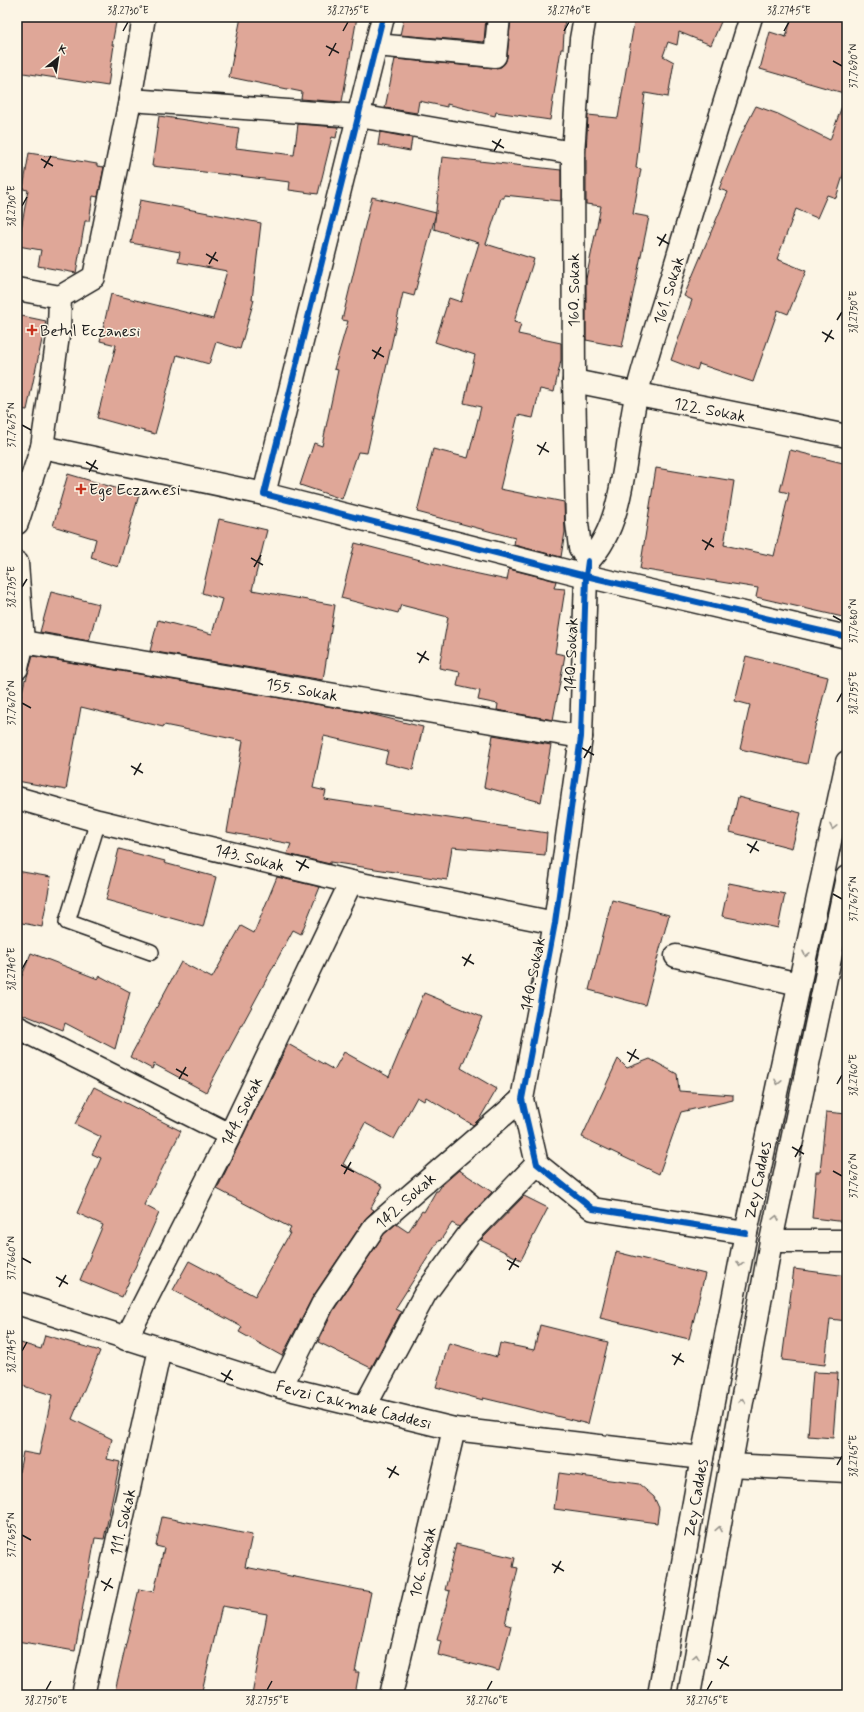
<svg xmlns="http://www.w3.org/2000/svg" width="864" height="1712" font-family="Mynerve,sans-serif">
<rect width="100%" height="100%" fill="#fcf5e5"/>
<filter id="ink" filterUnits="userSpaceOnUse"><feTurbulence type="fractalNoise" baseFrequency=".025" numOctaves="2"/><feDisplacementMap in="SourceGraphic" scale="8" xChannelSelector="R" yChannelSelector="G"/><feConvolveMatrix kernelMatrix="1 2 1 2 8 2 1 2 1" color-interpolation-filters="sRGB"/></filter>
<g filter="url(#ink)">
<g fill="#dfa798" stroke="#1c1c1c">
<polygon points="17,17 117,17 112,45 114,45 108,86 17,72"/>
<polygon points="241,17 357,17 342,102 301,99 302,92 229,77"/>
<polygon points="404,17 486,17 484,42 400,35"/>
<polygon points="511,17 565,17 563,49 561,49 550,120 496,112 495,116 447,104 447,107 419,101 417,113 385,108 395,59 494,68 501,67 505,63 507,57"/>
<polygon points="635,17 723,17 711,45 679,32 677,45 668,42 663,56 674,62 668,97 645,93 636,168 641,169 633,214 649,217 622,347 586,340 586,279 601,206 586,204 586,153 588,115 618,118"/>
<polygon points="792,17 847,17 847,94 760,69 770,32 786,37"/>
<polygon points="844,100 847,101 847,163 836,198 827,195 817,218 796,209 777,259 806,271 788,314 778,310 753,382 699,364 697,370 671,360 692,300 684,296 728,192 719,189 739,139 756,106 778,114 830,140"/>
<polygon points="159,116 239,128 236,148 294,155 298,124 338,127 336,138 332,137 318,194 289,190 290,182 152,166"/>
<polygon points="380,132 412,138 410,151 378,145"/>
<polygon points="29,153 97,164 97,166 104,167 98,197 93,196 89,221 85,221 76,273 38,266 41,250 18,246 28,190 23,189"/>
<polygon points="442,157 561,170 561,201 504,195 504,198 501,198 486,244 534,259 514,322 521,324 518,334 561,343 561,360 554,392 540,389 533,418 518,415 500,489 564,502 565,532 561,557 514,545 515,538 417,512 433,449 468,458 481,407 464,403 475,355 435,342 449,298 461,302 479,243 434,229"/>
<polygon points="372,197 436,213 414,296 403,293 367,453 358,452 342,499 300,485 314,443 322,446 338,370 334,369 348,321 342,320"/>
<polygon points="140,200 261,223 252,300 254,300 240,349 216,342 209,364 177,355 155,434 97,418 116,345 100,341 111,294 213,319 227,271 178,262 180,252 131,243"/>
<polygon points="17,315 46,321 27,410 17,409"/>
<polygon points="790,450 847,464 847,618 756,597 758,588 640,569 656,468 734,481 724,545 774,556 789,493 780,491"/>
<polygon points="68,474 139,495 118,567 91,558 96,539 53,526"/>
<polygon points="219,519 267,530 252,590 335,605 323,680 150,651 158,620 212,634 222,599 202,593"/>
<polygon points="355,543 455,569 507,580 509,569 556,581 554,588 565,589 555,653 565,655 553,720 497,710 498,704 478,700 480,691 457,686 460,672 439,668 448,617 401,605 398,613 341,598"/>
<polygon points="51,592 99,604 89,641 40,632"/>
<polygon points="33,656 362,712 423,727 413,770 385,763 388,751 324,736 313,788 326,791 324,799 547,833 545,855 452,847 447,880 330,862 330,864 287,854 291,844 227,832 243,741 164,725 163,727 81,707 66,790 17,781 17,715 25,679 26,680"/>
<polygon points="746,656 828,677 817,722 816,722 807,764 740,749 750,705 735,701"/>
<polygon points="493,735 551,745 541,802 484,787"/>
<polygon points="738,797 801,813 792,848 730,832"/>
<polygon points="119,849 165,861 164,863 216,877 203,927 106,900"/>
<polygon points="17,871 51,877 42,927 17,922"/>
<polygon points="277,877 320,887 301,934 293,930 206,1092 154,1064 152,1069 130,1057 181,962 212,978 241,926 254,933"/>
<polygon points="729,883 785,894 778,928 722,916"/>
<polygon points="612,900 669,915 645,1005 589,990"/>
<polygon points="31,953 98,979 100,976 130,992 115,1049 65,1023 63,1030 17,1012 17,988"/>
<polygon points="424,993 482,1017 461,1068 497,1089 480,1118 473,1125 426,1097 424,1101 417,1097 394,1139 365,1123 343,1164 383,1186 371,1208 374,1210 365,1219 312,1298 282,1356 239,1332 242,1327 173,1290 189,1261 255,1296 290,1233 288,1233 291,1228 217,1189 288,1044 334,1070 344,1052 389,1077"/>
<polygon points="618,1059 627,1068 650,1059 677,1074 679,1091 733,1095 733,1100 681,1112 659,1174 582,1137"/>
<polygon points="94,1087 181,1131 144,1205 159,1213 122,1297 80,1280 103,1225 77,1213 101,1158 92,1154 101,1137 75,1124"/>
<polygon points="826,1112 847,1114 847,1222 812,1218 816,1172 820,1172"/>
<polygon points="459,1170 492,1192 459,1227 452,1223 440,1241 439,1240 395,1309 401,1312 371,1368 318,1342 333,1311 384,1234 396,1224 408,1232 422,1211 424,1212 436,1191 438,1191 442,1185"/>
<polygon points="524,1196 548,1208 521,1260 481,1240"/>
<polygon points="616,1252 705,1274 689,1339 600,1318"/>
<polygon points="794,1269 847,1276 847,1321 830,1319 825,1365 782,1360"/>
<polygon points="540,1325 608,1342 588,1424 508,1404 483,1398 483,1400 436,1387 449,1343 497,1357 500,1343 534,1350"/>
<polygon points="45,1335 100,1351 72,1419 112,1439 107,1459 120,1462 104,1539 95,1538 75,1651 17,1641 17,1482 23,1452 39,1455 52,1395 17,1384 17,1342 41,1349"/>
<polygon points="813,1372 838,1373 833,1438 808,1436"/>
<polygon points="559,1473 639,1484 654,1497 659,1508 657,1523 554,1509"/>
<polygon points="162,1517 252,1535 245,1567 371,1592 355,1672 359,1672 355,1695 252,1695 267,1614 222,1606 201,1695 114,1695 139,1589 154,1592 164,1548 156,1546"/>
<polygon points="456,1544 515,1558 513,1567 518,1568 505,1624 511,1626 499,1671 438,1655 441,1641 437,1640 450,1591 445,1590"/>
</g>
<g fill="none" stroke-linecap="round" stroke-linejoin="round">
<g stroke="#1c1c1c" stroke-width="18">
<polyline id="lane" points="98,821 67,922 151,952"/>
</g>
<g stroke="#1c1c1c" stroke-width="25">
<g id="street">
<polyline points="383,17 264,494 586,576 847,637"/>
<polyline points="585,17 581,39 573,153 574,381 577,523 580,548 588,561"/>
<polyline points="376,45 495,56 499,17"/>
<polyline points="130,100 359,116 573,153"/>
<polyline points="17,289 60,297"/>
<polyline points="574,381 847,436"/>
<polyline points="42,447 264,494"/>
<polyline points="17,523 42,447 59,329 60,297 94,277 130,100 144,17"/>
<polyline points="588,561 586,576 581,737 555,923 522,1099 537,1164 593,1209 746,1233"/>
<path d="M588,561c39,-38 36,-117 49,-168 9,-37 22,-74 33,-110 26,-89 54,-178 81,-266"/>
<polyline points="17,563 23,642 17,668"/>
<polyline points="23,642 581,737"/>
<polyline points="17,798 98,821 351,882 555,923"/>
<polyline points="676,956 799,984"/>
<polyline points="17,1027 230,1135"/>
<polyline points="771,1241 847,1241"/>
<polyline points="126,1339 230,1135 351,882"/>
<polyline points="281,1387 322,1305 375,1226 522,1099"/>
<polyline points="364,1408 425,1294 469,1234 537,1164"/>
<polyline points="83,1695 160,1349"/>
<polyline points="391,1695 454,1429"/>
</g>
</g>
<g stroke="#1c1c1c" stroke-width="25">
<g id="secondary">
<polyline points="17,1303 281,1387 454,1429 702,1458"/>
<polyline points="730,1465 847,1471"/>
<polyline points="659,1695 702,1458 746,1233 847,762"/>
<polyline points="689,1695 771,1241 847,877"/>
</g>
</g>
<use href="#lane" stroke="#fcf5e5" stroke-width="15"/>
<use href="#street" stroke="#fcf5e5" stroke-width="22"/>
<use href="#secondary" stroke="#fcf5e5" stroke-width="22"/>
<g stroke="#fcf5e5" stroke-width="8">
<g id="cycleway">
<polyline points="383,17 264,494 586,576 847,637"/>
<polyline points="588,561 586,576 581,737 555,923 522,1099 537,1164 593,1209 746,1233"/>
</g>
</g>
<use href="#cycleway" stroke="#0057b8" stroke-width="6"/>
</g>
<defs><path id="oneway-chevron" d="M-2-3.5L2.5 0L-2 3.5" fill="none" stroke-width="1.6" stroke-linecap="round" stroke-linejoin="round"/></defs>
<g stroke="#97938b">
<use href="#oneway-chevron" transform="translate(833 827) rotate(102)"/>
<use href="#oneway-chevron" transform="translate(806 954) rotate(102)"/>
<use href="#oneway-chevron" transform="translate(778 1082) rotate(102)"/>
<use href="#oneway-chevron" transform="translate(776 1218) rotate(-78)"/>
<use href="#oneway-chevron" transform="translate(740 1264) rotate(101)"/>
<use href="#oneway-chevron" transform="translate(742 1401) rotate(-80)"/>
<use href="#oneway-chevron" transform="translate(719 1529) rotate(-80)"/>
<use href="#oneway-chevron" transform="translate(696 1657) rotate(-80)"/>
</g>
</g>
<path fill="none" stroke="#1c1c1c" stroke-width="1.5" d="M123,31l5,-9M343,31l5,-9M564,31l5,-9M784,31l5,-9M326,46l13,7M329,56l7,-13M833,61l9,5M492,141l12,7M494,151l7,-12M41,159l12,7M44,168l7,-12M22,206l5,-9M657,237l12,7M659,246l7,-12M206,254l12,7M209,264l7,-12M837,320l5,-8M822,332l12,7M825,342l7,-12M372,350l12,7M374,359l7,-12M22,425l9,5M537,445l12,7M539,455l7,-13M86,462l12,7M89,472l7,-12M702,540l12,7M705,550l7,-12M251,558l12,7M254,567l7,-12M22,587l5,-8M833,616l9,5M417,653l12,7M419,663l7,-12M837,702l5,-9M22,703l9,5M582,748l12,7M584,758l7,-12M131,766l12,7M134,775l7,-12M747,844l12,7M750,853l7,-12M296,861l13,7M299,871l7,-12M833,894l9,5M462,957l12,7M464,966l7,-12M22,969l5,-9M627,1052l12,7M629,1062l7,-13M176,1069l12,7M179,1079l7,-12M837,1084l5,-9M792,1147l12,7M795,1157l7,-12M341,1165l13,7M833,1171l9,5M344,1174l7,-12M22,1258l9,5M507,1260l12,7M509,1270l7,-12M56,1277l12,7M59,1287l7,-12M22,1351l5,-9M672,1355l12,7M674,1365l7,-12M221,1373l12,7M224,1382l7,-12M837,1465l5,-9M387,1468l12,7M389,1478l7,-12M22,1535l9,5M552,1564l12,7M554,1573l7,-12M101,1581l12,7M104,1591l7,-13M717,1659l12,7M720,1669l7,-13M46,1690l5,-9M267,1690l5,-9M487,1690l5,-9M707,1690l5,-9"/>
<g fill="#c8321e" stroke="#fcf5e5" stroke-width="1.5">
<path d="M30 324h4v4h4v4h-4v4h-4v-4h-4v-4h4z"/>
<path d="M79 483h4v4h4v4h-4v4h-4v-4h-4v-4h4z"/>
</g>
<g text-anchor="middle" stroke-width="3" stroke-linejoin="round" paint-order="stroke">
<g font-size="16" fill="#1c1c1c" stroke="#fcf5e5">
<text transform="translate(573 290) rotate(-90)" y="6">160. Sokak</text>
<text transform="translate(668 290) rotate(-73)" y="6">161. Sokak</text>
<text transform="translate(710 409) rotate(11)" y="6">122. Sokak</text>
<text transform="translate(570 655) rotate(-88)" y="6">140. Sokak</text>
<text transform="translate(302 689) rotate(10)" y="6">155. Sokak</text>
<text transform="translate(250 857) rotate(14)" y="6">143. Sokak</text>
<text transform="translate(532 974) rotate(-79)" y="6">140. Sokak</text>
<text transform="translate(241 1111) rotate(-64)" y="6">144. Sokak</text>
<text transform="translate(757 1180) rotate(-78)" y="6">Zey Caddes</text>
<text transform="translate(405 1200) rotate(-42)" y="6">142. Sokak</text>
<text transform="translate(354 1404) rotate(14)" y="6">Fevzi Cakmak Caddesi</text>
<text transform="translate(695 1498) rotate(-80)" y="6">Zey Caddes</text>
<text transform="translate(122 1522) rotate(-77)" y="6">111. Sokak</text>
<text transform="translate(422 1562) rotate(-77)" y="6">106. Sokak</text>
</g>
<g font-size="16" fill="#1c1c1c" stroke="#fcf5e5" text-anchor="start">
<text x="40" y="336">Betul Eczanesi</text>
<text x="89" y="495">Ege Eczanesi</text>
</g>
</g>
<rect width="864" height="1712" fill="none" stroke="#fcf5e5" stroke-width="44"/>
<g transform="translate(58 58) rotate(30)" stroke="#fcf5e5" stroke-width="3" paint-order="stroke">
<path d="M0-3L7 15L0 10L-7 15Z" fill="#1c1c1c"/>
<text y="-6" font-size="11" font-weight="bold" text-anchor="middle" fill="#1c1c1c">K</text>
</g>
<rect x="22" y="22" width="820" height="1668" fill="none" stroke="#1c1c1c" stroke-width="1.5"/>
<g font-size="10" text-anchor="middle" fill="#1c1c1c">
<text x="128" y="14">38.2730°E</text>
<text x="348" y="14">38.2735°E</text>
<text x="569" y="14">38.2740°E</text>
<text x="789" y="14">38.2745°E</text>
<text transform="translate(853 66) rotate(-90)" y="4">37.7690°N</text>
<text transform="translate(11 206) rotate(-90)" y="4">38.2730°E</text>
<text transform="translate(853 312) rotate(-90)" y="4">38.2750°E</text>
<text transform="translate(11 425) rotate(-90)" y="4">37.7675°N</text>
<text transform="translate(11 587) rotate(-90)" y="4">38.2735°E</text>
<text transform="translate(853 621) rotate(-90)" y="4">37.7680°N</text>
<text transform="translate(853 693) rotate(-90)" y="4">38.2755°E</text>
<text transform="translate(11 703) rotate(-90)" y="4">37.7670°N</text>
<text transform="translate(853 899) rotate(-90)" y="4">37.7675°N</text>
<text transform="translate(11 969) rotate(-90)" y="4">38.2740°E</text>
<text transform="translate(853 1075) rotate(-90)" y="4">38.2760°E</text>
<text transform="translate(853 1176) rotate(-90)" y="4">37.7670°N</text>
<text transform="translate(11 1258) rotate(-90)" y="4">37.7660°N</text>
<text transform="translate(11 1351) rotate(-90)" y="4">38.2745°E</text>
<text transform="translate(853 1456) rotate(-90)" y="4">38.2765°E</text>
<text transform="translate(11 1535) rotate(-90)" y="4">37.7655°N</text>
<text x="46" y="1704">38.2750°E</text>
<text x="267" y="1704">38.2755°E</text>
<text x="487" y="1704">38.2760°E</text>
<text x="707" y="1704">38.2765°E</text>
</g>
</svg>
